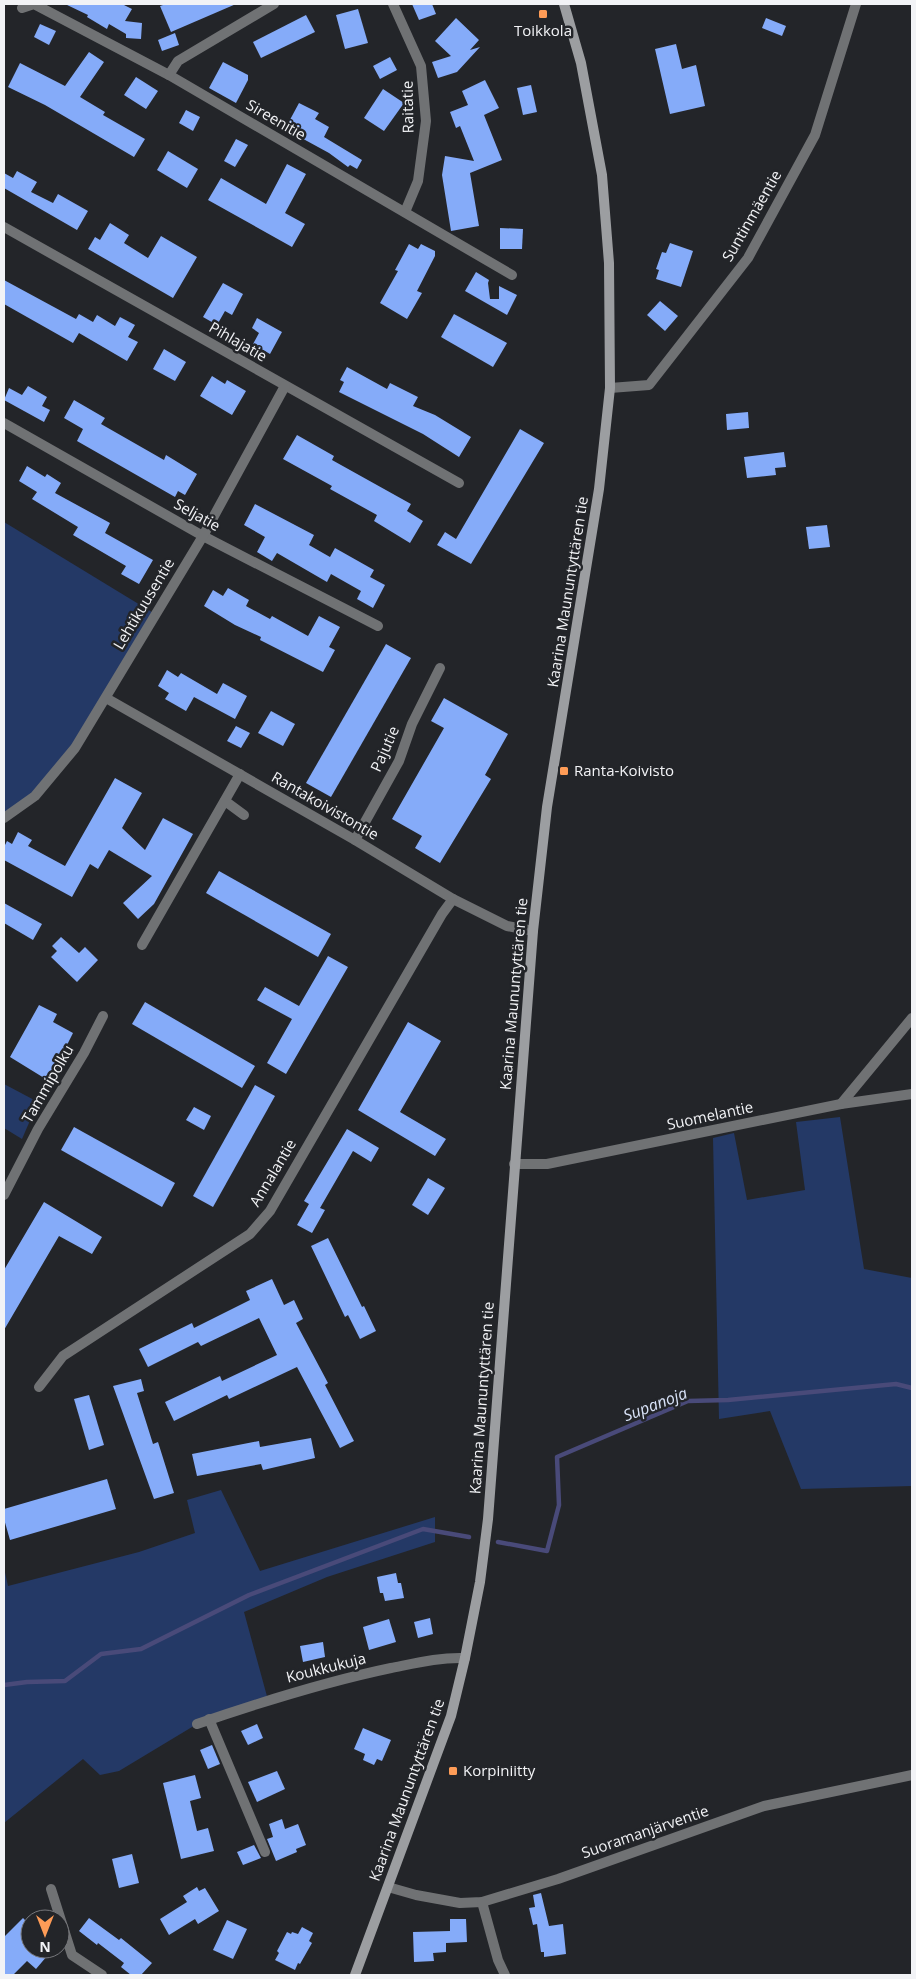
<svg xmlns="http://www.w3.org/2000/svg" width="916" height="1979" font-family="'Open Sans',sans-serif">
<rect width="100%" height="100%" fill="#232529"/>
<g fill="#243966">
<polygon points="4,522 155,614 50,780 4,818"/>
<polygon points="4,1084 38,1102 22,1139 4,1128"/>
<polygon points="840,1117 864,1269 912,1278 912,1486 801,1489 770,1411 719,1419 713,1138 734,1133 747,1200 805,1190 796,1122"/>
<polygon points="221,1490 260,1571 435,1517 435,1542 327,1577 244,1612 268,1700 197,1724 119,1771 100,1775 83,1759 4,1823 4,1568 8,1586 139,1552 195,1533 187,1500"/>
</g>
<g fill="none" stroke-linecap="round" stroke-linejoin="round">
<g stroke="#494a79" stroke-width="4.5">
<polyline points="498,1542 547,1551 559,1505 557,1457 688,1401 728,1400 896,1384 912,1388"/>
<polyline points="4,1685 27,1682 65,1681 101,1654 141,1649 249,1595 423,1529 469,1537"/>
</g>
</g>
<g fill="#85abf9">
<polygon points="65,4 122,4 132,9 125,21 142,23 141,39 126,38 126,34 109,24 107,29 87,17 88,15"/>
<polygon points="166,4 236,4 171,32 160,6"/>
<polygon points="412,4 432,4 436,14 419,20"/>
<polygon points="358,9 368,43 345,49 336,15"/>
<polygon points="306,15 315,32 261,58 253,42"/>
<polygon points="456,18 479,40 470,50 480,47 457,72 438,78 432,62 451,56 435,41"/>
<polygon points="766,18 786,26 782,36 762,28"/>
<polygon points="40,24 56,31 49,45 34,37"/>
<polygon points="175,33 179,45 162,51 158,40"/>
<polygon points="676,44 682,69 696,65 705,106 670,114 655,49"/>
<polygon points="89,52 104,62 80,97 105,112 103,115 145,139 134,157 45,105 8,87 20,63 65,86"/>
<polygon points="390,57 397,70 380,79 373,66"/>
<polygon points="223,62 248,75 248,80 236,103 209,88"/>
<polygon points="136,77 158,91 146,109 124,95"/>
<polygon points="485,80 499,108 484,115 502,160 470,173 479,226 451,231 442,175 445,156 474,161 460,126 456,128 450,112 468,105 462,91"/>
<polygon points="531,85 537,112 523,115 517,88"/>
<polygon points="383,89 404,103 384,131 364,118"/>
<polygon points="299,103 319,113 315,119 329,127 324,137 362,160 357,169 350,165 348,167 329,153 285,129"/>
<polygon points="186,110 200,117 193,131 179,123"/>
<polygon points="236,139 248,145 235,167 224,161"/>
<polygon points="168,151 198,169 187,188 157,170"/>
<polygon points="287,164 306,174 285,213 305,224 292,247 208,200 221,178 266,204"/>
<polygon points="17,171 37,182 31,192 53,203 58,194 88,211 77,230 4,188 4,173 13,178"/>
<polygon points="110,223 129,235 124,243 148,258 161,236 197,257 173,298 88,249 95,237 100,240"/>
<polygon points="500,228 523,229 522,249 500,249"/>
<polygon points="670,243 693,251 681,287 656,279 659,270 656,269 662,252 666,253"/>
<polygon points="409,244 418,249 421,244 435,251 435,256 417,291 422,293 407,319 380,303 398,271 395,270"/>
<polygon points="476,272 489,280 488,283 490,299 499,299 499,286 517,295 507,315 465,291"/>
<polygon points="4,280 76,319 79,314 93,322 97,315 115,326 120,317 135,325 128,337 138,342 127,361 79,333 73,343 4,304"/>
<polygon points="223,283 243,294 232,315 225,311 217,325 203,317"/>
<polygon points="660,301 678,316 665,331 647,315"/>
<polygon points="454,314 507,343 493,367 441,337"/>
<polygon points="257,318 282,332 270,354 253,344 259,333 252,328"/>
<polygon points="164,349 186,362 175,381 153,369"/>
<polygon points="347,367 387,389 390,383 418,397 413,406 435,415 471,437 459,457 423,434 339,392 344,382 340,380"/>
<polygon points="212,376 225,384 227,380 246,391 232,415 200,396"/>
<polygon points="28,386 47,397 42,406 50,410 44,422 4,400 9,388 22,395"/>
<polygon points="74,400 105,418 101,424 164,460 166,455 197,474 185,495 178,491 175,497 77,441 83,429 64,418"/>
<polygon points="748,412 749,428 727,430 726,414"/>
<polygon points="520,429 544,443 471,564 437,545 445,532 456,539"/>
<polygon points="297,435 334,456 332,460 411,504 407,511 423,521 410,543 374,521 377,515 330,489 332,486 283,459"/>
<polygon points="784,452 786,467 775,468 776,475 747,478 744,457"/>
<polygon points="27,466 45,477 47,474 61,483 55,493 110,523 105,533 153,560 139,584 121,574 126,566 73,535 78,527 32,499 37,492 19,481"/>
<polygon points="255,504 314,535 309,545 330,557 335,548 374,570 370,577 385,585 373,608 357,599 361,591 331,574 327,582 277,553 272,561 257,552 265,537 244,525"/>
<polygon points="827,525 830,547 809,549 806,527"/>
<polygon points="228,588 249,600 246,606 270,619 272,616 308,636 319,616 340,627 329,647 335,650 323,672 260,640 261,637 235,625 204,606 213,590 223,596"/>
<polygon points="386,644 411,658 331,797 306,783"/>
<polygon points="167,670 178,677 181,673 217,694 223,683 247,696 235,719 194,697 186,711 165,699 169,693 158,686"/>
<polygon points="444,698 508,734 485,775 491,779 440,863 415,848 422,836 392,819 444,728 431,721"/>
<polygon points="271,711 295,724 283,746 258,733"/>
<polygon points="236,726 250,733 241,748 227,741"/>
<polygon points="115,778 142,793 122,828 145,850 163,818 193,834 154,904 138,919 123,903 152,876 109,850 98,869 90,864 72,897 4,860 4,847 7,841 12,844 18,832 32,840 28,846 65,866"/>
<polygon points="219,871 331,934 318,957 206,893"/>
<polygon points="4,903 42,924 33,940 4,923"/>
<polygon points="61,937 79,953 85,947 98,960 77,982 51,957 57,951 52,946"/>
<polygon points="328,956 348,967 286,1074 267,1063 292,1019 257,1000 265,987 299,1006"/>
<polygon points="145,1002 255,1066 242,1088 132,1024"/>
<polygon points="39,1005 57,1014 53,1022 73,1033 49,1081 10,1057"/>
<polygon points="408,1022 441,1041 400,1112 446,1139 435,1156 358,1110"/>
<polygon points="255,1085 275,1096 213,1207 193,1196"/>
<polygon points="194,1107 211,1116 204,1130 186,1120"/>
<polygon points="74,1127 175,1183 162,1207 61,1150"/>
<polygon points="347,1129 379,1148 371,1162 353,1151 320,1208 325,1210 312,1233 297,1225 309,1204 304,1201"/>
<polygon points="428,1178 445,1188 428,1215 412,1205"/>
<polygon points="44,1202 102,1237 92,1254 59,1236 4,1330 4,1270"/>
<polygon points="328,1238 362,1307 364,1306 376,1331 360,1339 348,1315 345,1317 311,1246"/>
<polygon points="272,1279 284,1305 294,1300 303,1319 296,1323 328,1383 325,1385 354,1441 340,1448 297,1367 229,1399 227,1395 174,1421 165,1402 220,1376 222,1381 277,1355 259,1318 201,1346 198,1342 148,1367 139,1349 192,1323 194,1328 250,1300 246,1291"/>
<polygon points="141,1379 144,1391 137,1393 153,1444 158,1442 174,1493 154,1499 113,1386"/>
<polygon points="89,1395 104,1445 89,1450 74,1399"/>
<polygon points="311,1438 315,1458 263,1470 261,1464 197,1476 192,1454 259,1441 260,1447"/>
<polygon points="107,1479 116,1509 10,1540 4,1519 4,1509"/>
<polygon points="396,1573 398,1583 401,1583 404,1598 385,1601 383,1593 380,1593 377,1577"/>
<polygon points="430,1618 433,1634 418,1638 414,1622"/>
<polygon points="389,1619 396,1642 369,1650 363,1627"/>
<polygon points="323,1642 325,1657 303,1662 300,1646"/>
<polygon points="257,1724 263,1738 248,1745 241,1731"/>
<polygon points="363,1728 391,1740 382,1761 377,1759 374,1765 363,1760 365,1754 354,1749"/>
<polygon points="212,1745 220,1764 208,1769 200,1750"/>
<polygon points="277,1771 285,1789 257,1802 248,1782"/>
<polygon points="195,1775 201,1798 190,1801 197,1831 208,1828 214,1851 181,1859 163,1783"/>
<polygon points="282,1819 285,1829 298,1824 306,1845 296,1849 297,1852 276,1861 267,1839 273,1837 269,1824"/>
<polygon points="254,1845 261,1858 243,1865 237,1852"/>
<polygon points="132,1854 139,1883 119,1888 112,1859"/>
<polygon points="197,1887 199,1891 205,1888 219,1911 198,1924 195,1919 169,1935 160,1919 187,1902 183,1896"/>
<polygon points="541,1893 549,1926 563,1924 566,1954 544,1957 544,1952 541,1952 537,1924 533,1925 529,1908 535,1907 533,1895"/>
<polygon points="23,1918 30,1925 30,1949 53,1949 36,1969 27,1961 13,1975 4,1975 4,1937"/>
<polygon points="89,1918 119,1940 121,1938 152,1963 141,1975 131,1975 121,1967 124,1963 98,1943 97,1945 79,1931"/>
<polygon points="450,1919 466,1919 467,1942 446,1943 446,1952 433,1953 434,1961 414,1962 413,1932 450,1931"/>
<polygon points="227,1920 247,1929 233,1959 213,1950"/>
<polygon points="302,1927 313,1933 309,1941 312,1943 300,1964 298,1963 295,1970 275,1960 279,1953 277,1951 287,1932 291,1934 292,1932 298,1934"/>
</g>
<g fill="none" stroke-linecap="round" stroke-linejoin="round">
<g stroke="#707274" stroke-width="10">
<polyline points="393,4 421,66 426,121 418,181 405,212"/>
<polyline points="22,8 34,4 169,75 512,275"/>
<polyline points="169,75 178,61 274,4"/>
<polyline points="4,227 459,483"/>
<polyline points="610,388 649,385 748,258 815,135 856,4"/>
<polyline points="4,423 203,536 378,626"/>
<polyline points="106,698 355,840 453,899 507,926 533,931"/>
<polyline points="225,801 244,815"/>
<polyline points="4,818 35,796 75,748 203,536 285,386"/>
<polyline points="355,840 399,761 412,724 440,668"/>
<polyline points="142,945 240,774"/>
<polyline points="841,1104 912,1018"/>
<polyline points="514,1164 547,1164 841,1104 912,1094"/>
<polyline points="4,1195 38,1129 84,1053 103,1016"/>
<polyline points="39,1387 63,1356 250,1234 270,1211 442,914 453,899"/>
<polyline points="209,1719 265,1852"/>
<path d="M197,1724c64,-22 127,-42 194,-56 25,-5 49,-11 74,-10"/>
<polyline points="388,1887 416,1895 460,1903 482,1902 558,1879 764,1806 912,1775"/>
<polyline points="51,1889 72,1955 102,1975"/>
<polyline points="482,1902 498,1960 505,1975"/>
</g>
<polyline stroke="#9c9ea1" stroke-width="10" points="355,1975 451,1716 465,1658 480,1582 488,1519 533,931 547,807 599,489 610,388 609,263 602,175 581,63 564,4"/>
</g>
<g fill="#fe9c57" stroke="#232529" stroke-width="2">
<rect x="538" y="9" width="10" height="10" rx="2.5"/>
<rect x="559" y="766" width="10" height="10" rx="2.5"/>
<rect x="448" y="1766" width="10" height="10" rx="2.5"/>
</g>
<g text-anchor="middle" stroke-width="5" stroke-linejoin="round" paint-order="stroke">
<g font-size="15" fill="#f2f3f6" stroke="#232529" text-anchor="start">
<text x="543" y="36" text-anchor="middle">Toikkola</text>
<text x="574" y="776">Ranta-Koivisto</text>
<text x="463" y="1776">Korpiniitty</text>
</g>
<g font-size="15" fill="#f2f3f6" stroke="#232529">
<text transform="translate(408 107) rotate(-91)" y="5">Raitatie</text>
<text transform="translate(276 120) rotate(30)" y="5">Sireenitie</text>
<text transform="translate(752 216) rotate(-60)" y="5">Suntinmäentie</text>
<text transform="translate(238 342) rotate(30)" y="5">Pihlajatie</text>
<text transform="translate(197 515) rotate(29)" y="5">Seljatie</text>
<text transform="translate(568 592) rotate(-81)" y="5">Kaarina Maununtyttären tie</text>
<text transform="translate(144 604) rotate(-59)" y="5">Lehtikuusentie</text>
<text transform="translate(385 749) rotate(-66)" y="5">Pajutie</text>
<text transform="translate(325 806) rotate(30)" y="5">Rantakoivistontie</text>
<text transform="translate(514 994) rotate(-85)" y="5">Kaarina Maununtyttären tie</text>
<text transform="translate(48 1084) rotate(-60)" y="5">Tammipolku</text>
<text transform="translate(710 1116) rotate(-12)" y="5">Suomelantie</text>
<text transform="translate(273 1173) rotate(-59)" y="5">Annalantie</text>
<text transform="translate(482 1398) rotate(-86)" y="5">Kaarina Maununtyttären tie</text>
<text transform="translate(326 1668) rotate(-14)" y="5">Koukkukuja</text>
<text transform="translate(407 1790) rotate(-70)" y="5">Kaarina Maununtyttären tie</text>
<text transform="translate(645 1832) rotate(-19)" y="5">Suoramanjärventie</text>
</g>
<g font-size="16" font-style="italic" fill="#d9e3f8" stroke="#232529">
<text transform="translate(655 1404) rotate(-21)" y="6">Supanoja</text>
</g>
</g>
<rect width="916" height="1979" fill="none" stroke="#f2f3f6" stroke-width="10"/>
<g transform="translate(45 1934) rotate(180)"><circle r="24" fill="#232529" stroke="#76777b"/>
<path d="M0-4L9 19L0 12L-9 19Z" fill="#fe9c57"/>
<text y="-8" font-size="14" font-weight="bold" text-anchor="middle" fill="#f2f3f6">N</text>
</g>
</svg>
